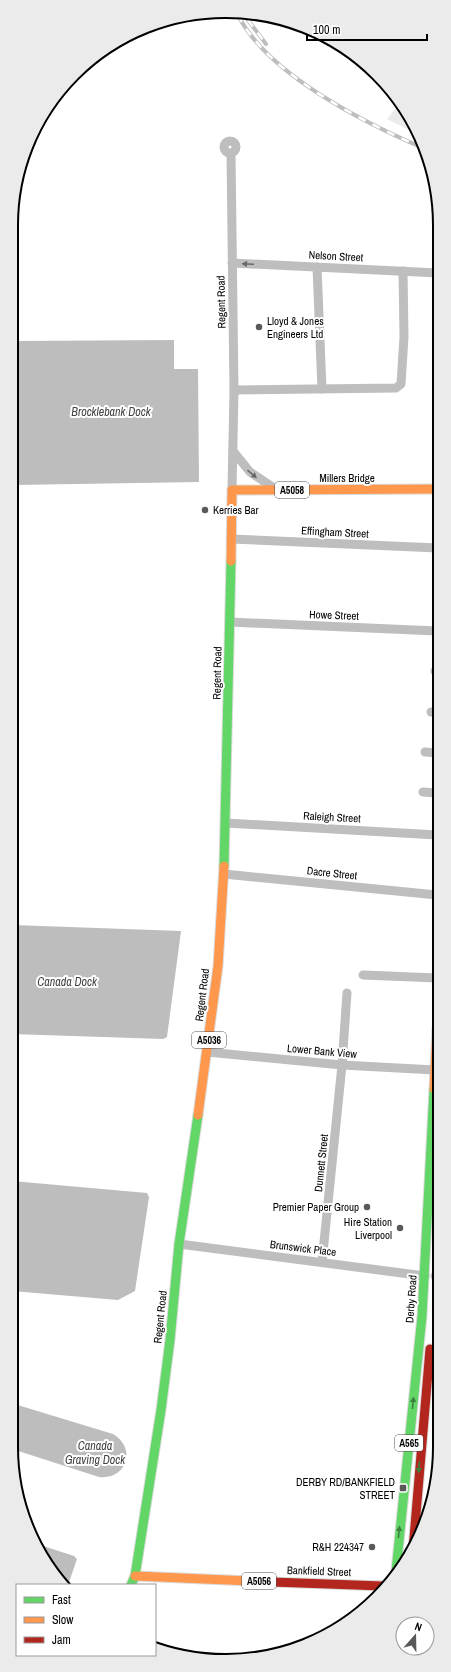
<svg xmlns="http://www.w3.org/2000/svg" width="451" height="1672" font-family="'Archivo Narrow',sans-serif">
<rect width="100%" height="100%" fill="#fff"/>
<polygon fill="#ebebeb" points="399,104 418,131 419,135 387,119"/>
<g fill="#bdbdbd">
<polygon points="174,340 174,369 198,369 199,482 14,485 15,341"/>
<polygon points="13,925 181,931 167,1037 163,1039 12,1034"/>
<polygon points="12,1181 147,1193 149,1197 135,1291 118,1300 12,1291"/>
<path d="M11,1403l102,31c24,14 14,46 -14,43l-87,-28z"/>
<polygon points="37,1544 74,1556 77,1559 68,1585 62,1585"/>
</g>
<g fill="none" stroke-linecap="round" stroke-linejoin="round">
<g stroke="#dbdbdb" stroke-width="11">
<g id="fast">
<polyline points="224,866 231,561"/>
<polyline points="396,1571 422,1316 434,1089"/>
<polyline points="131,1585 135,1576 161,1410 170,1340 179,1244 198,1115"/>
</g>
</g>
<g stroke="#dbdbdb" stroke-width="11">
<g id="slow">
<polyline points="231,561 232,490 438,489"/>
<polyline points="434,1089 437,1028"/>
<polyline points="198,1115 218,966 224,866"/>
<polyline points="135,1576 272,1582"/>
</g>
</g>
<g stroke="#dbdbdb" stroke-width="11">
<g id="jam">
<polyline points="413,1549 430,1349"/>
<polyline points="272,1582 383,1586"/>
</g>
</g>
<g stroke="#bebebe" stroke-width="9">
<circle cx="230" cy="147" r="6"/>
<polyline points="231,154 234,390 232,490"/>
<polyline points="232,263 438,273"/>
<polyline points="317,267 322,389"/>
<polyline points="234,390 396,388 401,384 404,337 403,271"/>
<polyline points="233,451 250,472 274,488"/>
<polyline points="231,539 438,548"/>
<polyline points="230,622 437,631"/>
<polyline points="435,671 437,671"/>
<polyline points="431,712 437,712"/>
<polyline points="425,752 437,753"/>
<polyline points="423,792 437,793"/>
<polyline points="226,823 437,835"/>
<polyline points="224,874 437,895"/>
<polyline points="363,975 437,978"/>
<polyline points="207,1052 342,1065 435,1070"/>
<polyline points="179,1244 425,1276"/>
<polyline points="322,1262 342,1065 347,993"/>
<polyline points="435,1276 436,1276"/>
</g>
<use href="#fast" stroke="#63d668" stroke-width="9"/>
<use href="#slow" stroke="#ff974d" stroke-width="9"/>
<use href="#jam" stroke="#b3261e" stroke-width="9"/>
<g stroke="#bebebe" stroke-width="4">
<g id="rail">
<path d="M238,15c29,59 127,108 185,133"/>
<polyline points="248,20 266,44"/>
</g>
</g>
<use href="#rail" stroke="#fff" stroke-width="2.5" stroke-dasharray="8" stroke-linecap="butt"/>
</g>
<defs><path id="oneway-solid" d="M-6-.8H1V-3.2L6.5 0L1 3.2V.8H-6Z"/></defs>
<g fill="#686868">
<use href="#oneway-solid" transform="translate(248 264) rotate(-177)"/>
<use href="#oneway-solid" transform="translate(252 474) rotate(40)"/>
</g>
<g fill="#3b803e">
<use href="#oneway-solid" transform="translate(413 1403) rotate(-84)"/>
<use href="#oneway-solid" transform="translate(419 1467) rotate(95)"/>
<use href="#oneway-solid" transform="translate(399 1532) rotate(-84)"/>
</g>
<g fill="#595959" stroke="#fff" stroke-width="1.5">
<circle cx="259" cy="327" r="4"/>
<circle cx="205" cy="510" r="4"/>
<circle cx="367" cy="1207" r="4"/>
<circle cx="400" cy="1228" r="4"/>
<rect x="399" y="1484" width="8" height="8" rx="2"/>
<circle cx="372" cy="1547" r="4"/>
</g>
<g text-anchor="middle" stroke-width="4" stroke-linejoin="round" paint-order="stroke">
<g fill="#fff" stroke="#4c4c4c" stroke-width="1">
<rect x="275" y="482" width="34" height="16" rx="3"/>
<rect x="192" y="1032" width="34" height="16" rx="3"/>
<rect x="395" y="1435" width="28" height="16" rx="3"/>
<rect x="242" y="1573" width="34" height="16" rx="3"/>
</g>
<g font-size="10" font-weight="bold" fill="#000">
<text x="292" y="494">A5058</text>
<text x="209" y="1044">A5036</text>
<text x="409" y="1447">A565</text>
<text x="259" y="1585">A5056</text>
</g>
<g font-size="11" fill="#000" stroke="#fff">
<text transform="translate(336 256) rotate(3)" y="4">Nelson Street</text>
<text transform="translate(221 302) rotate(-91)" y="4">Regent Road</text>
<text x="347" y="482">Millers Bridge</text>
<text transform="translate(335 532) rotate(3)" y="4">Effingham Street</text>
<text transform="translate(334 615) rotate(2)" y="4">Howe Street</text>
<text transform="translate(217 673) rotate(-89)" y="4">Regent Road</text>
<text transform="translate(332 817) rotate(3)" y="4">Raleigh Street</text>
<text transform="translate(332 873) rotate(6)" y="4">Dacre Street</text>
<text transform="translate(202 995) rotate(-83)" y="4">Regent Road</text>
<text transform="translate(322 1051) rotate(5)" y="4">Lower Bank View</text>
<text transform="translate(321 1163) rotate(-84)" y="4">Dunnett Street</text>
<text transform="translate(303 1248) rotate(7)" y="4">Brunswick Place</text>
<text transform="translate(411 1299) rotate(-86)" y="4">Derby Road</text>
<text transform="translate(160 1317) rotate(-84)" y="4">Regent Road</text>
<text transform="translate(319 1571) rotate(2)" y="4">Bankfield Street</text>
</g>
<g font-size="11" fill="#000" stroke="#fff" text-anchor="end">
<text x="267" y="325" text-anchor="start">Lloyd &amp; Jones<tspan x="267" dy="13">Engineers Ltd</tspan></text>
<text x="213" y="514" text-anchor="start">Kerries Bar</text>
<text x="359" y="1211">Premier Paper Group</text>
<text x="392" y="1226">Hire Station<tspan x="392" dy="13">Liverpool</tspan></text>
<text x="395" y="1486">DERBY RD/BANKFIELD<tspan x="395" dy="13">STREET</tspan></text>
<text x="364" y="1551">R&amp;H 224347</text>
</g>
<g font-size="12" font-style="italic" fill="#424242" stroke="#fff">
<text x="111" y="416">Brocklebank Dock</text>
<text x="67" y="986">Canada Dock</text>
<text x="95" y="1450">Canada<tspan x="95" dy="14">Graving Dock</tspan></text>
</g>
</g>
<path d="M0 0H451V1672H0ZM225 18H226A207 207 0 0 1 433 225V1447A207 207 0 0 1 226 1654H225A207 207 0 0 1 18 1447V225A207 207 0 0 1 225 18Z" fill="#ebebeb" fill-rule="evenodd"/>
<path fill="none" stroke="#000" stroke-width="2" d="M225 18H226A207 207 0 0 1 433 225V1447A207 207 0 0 1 226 1654H225A207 207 0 0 1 18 1447V225A207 207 0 0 1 225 18Z"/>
<rect x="16" y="1584" width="140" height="72" fill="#ffffff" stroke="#999999"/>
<rect x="24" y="1597" width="20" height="6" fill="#63d668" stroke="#999999"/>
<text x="52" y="1604" font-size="12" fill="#000000">Fast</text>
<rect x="24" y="1617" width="20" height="6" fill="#ff974d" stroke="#999999"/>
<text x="52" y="1624" font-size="12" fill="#000000">Slow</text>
<rect x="24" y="1637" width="20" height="6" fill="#b3261e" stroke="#999999"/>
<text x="52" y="1644" font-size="12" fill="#000000">Jam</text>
<g transform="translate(415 1636) rotate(20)"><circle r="19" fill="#ffffff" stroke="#999999"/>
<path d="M0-3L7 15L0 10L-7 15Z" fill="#595959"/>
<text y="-6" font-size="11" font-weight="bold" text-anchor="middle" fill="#000000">N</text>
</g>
<path d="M307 34v6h120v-6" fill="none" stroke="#000000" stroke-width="2"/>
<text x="313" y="34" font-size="12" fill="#000000" stroke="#ffffff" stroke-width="3" paint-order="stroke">100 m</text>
</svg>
